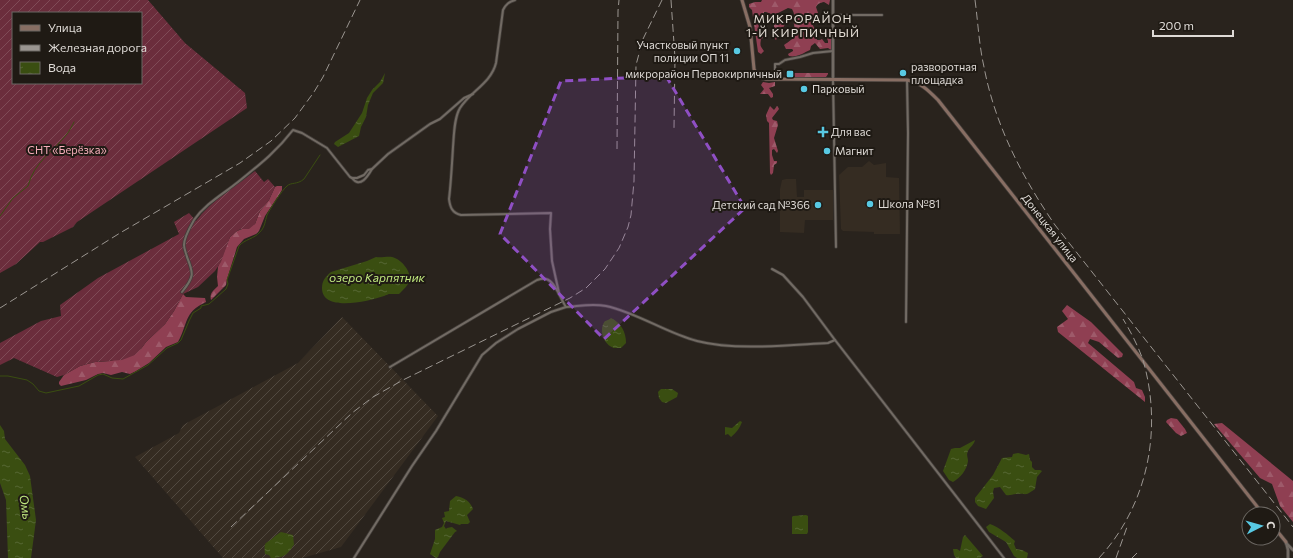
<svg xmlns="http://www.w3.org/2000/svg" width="1293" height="558" font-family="Commissioner,sans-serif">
<defs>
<pattern id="industrial-furrows" width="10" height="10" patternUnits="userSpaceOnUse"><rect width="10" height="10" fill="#352c22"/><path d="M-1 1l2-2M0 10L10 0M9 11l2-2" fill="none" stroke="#524a41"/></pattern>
<pattern id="forest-firs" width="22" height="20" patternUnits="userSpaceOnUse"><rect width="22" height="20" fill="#8f3f52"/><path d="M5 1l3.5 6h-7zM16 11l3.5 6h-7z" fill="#9e5a6a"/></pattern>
<pattern id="garden-furrows" width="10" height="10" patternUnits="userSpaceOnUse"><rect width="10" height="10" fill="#6b2d3c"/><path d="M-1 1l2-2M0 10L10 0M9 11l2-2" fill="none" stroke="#804b57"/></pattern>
<pattern id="water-ripples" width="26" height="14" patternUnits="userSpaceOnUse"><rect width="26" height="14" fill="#3a4e11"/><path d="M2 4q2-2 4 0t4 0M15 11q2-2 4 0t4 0" fill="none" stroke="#566733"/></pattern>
</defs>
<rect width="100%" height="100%" fill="#29231d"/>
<g fill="#352c22">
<polygon points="869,161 874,165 886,163 886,177 899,178 900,234 874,234 874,232 843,231 841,229 839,175 848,167 862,167"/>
<polygon points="786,179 796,179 797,197 804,197 804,190 833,190 833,220 805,220 804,233 780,232 780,189 782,180"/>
</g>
<polygon fill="url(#industrial-furrows)" points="342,317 438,416 341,547 302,558 223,558 135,457 179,433 183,425 298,363"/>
<g fill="url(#forest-firs)">
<path d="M762,0h68l-1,5 -5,-3c-4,1 -6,1 -8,5l2,6 -6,11 3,5 2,11h3l2,-1 3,4h3v-2l-4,-10 7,-2v21l-3,-2 -8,1 -5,-6 -4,3 -1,4c-7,3 -13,8 -21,6l-1,-2 5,-3v-1l-1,-1h-6l-2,-4c4,-3 13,-8 13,-14 -1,-2 -3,-4 -3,-6 -1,-6 2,-9 -2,-16l-4,-1 -10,5 -2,9 3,1 5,-1 1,2 -2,4h-6l1,8 -2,4 -2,-2v-23l-8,-3h-2l-1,26 -2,1c-1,7 -1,7 3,12l-3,3 -3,-2 -6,-42 -3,-3v-3l6,-2h6z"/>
<polygon points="791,73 828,73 828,74 826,77 795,77 794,75 792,77 790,74"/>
<polygon points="763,82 769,83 775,82 775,86 769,88 773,94 773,97 771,98 768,94 760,94 764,89 761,85"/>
<polygon points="770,106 774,110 777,106 778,107 779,109 772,118 773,120 777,121 778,125 774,138 778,151 777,153 774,149 772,150 772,155 774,161 777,161 777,163 774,165 773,173 771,175 770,173 769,123 767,121 766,115"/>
<path d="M277,186h5v4l-17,26 -6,15 -3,3 -12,5 -7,8 -10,32 -1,6 -15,15c-2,-7 3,-10 7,-14l-1,-9 1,-10 12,-30 7,-6 18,-7 5,-13 9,-11 6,-13z"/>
<path d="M183,294l3,3 19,1 1,4c-23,11 -17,20 -28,40l-12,5 -17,16 -13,8 -6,3 -8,-2 -11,3 -8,-2 -5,1 -12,6 -25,6 -2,-2v-2l5,-7 16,-9 15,-4 16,-1 30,-12 5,-7 19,-18 9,-13z"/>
<polygon points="1067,305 1091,322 1123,354 1122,357 1118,358 1099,342 1090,339 1088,343 1134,382 1136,388 1142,390 1145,397 1145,402 1058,332 1057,327 1068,319 1062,311"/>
<polygon points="1171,418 1177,419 1185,429 1187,433 1181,436 1176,433 1166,422 1167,420"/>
<polygon points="1222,423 1293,481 1293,522 1280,506 1272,484 1260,478 1214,424"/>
</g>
<g fill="url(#garden-furrows)" fill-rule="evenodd">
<path d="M0,0h148l37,43 60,50 2,15 -170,114 -4,5 -30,15h-3l-24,22 -16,9zM13,13h128v70h-128z"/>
<path d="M255,171l9,11 4,-3 7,8 -6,13 -9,11 -5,13 -6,5h-8l-4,2 -7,6 -9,25 -6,9 -17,16 -15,7 -9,17 -9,13 -19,18 -5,7 -6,6 -13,5 -27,2 -15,4 -16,9 -7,2 -43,-19 -14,7v-22l41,-22 20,-5 -1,-11 38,-27 81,-44 -5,-12 15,-9 7,8c15,-20 38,-34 59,-50z"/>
</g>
<g fill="url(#water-ripples)">
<polygon points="385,73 383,83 373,93 368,105 366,117 361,127 359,136 338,147 334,144 335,142 349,133 362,113 367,98 372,90 380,82"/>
<path d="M376,257c5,1 12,-1 16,0 9,2 18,13 18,22 -1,6 -7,11 -11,15 -3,0 -7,0 -10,0 0,0 -5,2 -5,2 -15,5 -62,17 -62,-8 0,-7 3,-11 9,-16l36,-11z"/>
<path d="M611,318c10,5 15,14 15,25l-5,5c-2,0 -5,0 -7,0 -10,-3 -16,-18 -9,-27 1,0 5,-2 6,-3z"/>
<polygon points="661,389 672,389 678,393 677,397 666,403 662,402 659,398 658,392"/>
<path d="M740,421l2,1c-2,6 -6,11 -11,15l-3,-3 -3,1v-8l7,1z"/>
<polygon points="0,425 4,431 5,439 25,465 30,476 36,520 31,558 8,558 6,500 0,483"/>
<path d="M975,440c-1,5 -5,7 -7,11 -2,4 0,6 0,10 -1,9 -8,17 -15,21l-4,-2 -6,-9 8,-22 4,-1h5z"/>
<path d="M1018,453l8,2 3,-1 1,6 2,2v5l3,3h5l2,1 -5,6 -2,12c-11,8 -8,4 -19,5 -4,0 -6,2 -10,1l-6,-8 -6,1 -1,4 1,6 -8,11 -8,-3 -3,-4v-4l18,-23 9,-17 10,-1 1,-3z"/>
<path d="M456,496c9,2 14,5 17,13l-6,6 3,7 -2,2h-7l-1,1 -14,-4 -2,5 2,3 1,-1 5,-1 5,4 -2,1 -15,20 -2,5 -2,1 -6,-4 5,-15v-9l7,-3 2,-4 -2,-5 3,-1 -1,-5 5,-1 1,-10z"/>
<polygon points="806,515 808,516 808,532 807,534 792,534 792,517 793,516"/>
<path d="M990,524c10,4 17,10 25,17l-1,3 2,5 6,1 6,3 -1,5h-10l-3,-2 -8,-14 -17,-10 -3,-5z"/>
<path d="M281,532l12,3 1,10c-2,1 -2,4 -4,5 -4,7 -12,8 -19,8l-2,-3 -4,-1c-1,-14 0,-9 8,-16 3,-3 5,-4 8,-6z"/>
<polygon points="965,535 983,556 980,558 956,558 954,555 953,549 957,549 960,551 963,537"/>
</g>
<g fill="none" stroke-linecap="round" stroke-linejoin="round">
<g stroke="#3a4e11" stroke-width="1">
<path d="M0,216l13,-18 15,-12c6,-24 25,-34 39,-52 3,-4 5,-8 7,-12"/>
<path d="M0,376h8l19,4 6,4 6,7 7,2 33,-7 19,-11 5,-1 9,4 11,1 25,-14 19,-17 11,-5 3,-3 8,-19 4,-8 8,-5v-2l8,-2 17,-15 2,-5 -1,-4 12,-34c6,-7 15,-7 21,-14 5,-5 5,-11 7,-17 3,-6 15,-25 20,-29 4,-4 10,-1 17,-7l16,-24"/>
</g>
<g stroke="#423d39" stroke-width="3.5">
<g id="minor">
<path d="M515,0c-6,2 -9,4 -12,10l-7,53c-5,20 -25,28 -36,45 -6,10 -6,27 -7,39 -1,17 -2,35 -4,52 1,8 3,14 12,16l90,-2 -1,16 2,32 7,32"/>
<polyline points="833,15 882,15"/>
<polyline points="775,79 775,64 779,64 785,60 800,57 813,53 833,51"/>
<polyline points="833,80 836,247"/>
<path d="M352,178c8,11 16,-2 20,-9"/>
<polyline points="772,269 783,275 803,297 835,340 1004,558"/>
<path d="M182,292c12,-15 12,-18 5,-35 -1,-4 -3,-8 -3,-12 0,-8 6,-18 10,-25 11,-16 29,-26 44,-38 21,-17 38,-30 55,-52l9,3 25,15 23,29 2,1h5l7,-3 4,-5 4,-1 16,-15 42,-30 10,-5 24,-21 9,-4"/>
<polyline points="906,322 908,133 907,80"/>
<path d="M390,367l147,-87c3,-1 6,-2 9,-1 9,2 15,21 20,28 14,-1 26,-4 40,-1 32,7 60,27 91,35 39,10 92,4 131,2l7,-3"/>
<polyline points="354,558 412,466 436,431 482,355 496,343 518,329 551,312 566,307"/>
</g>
</g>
<g stroke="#423d39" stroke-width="4">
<g id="tertiary">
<polyline points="833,0 833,79"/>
<polyline points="1286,542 1288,550 1288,558"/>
<polyline points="1286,543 1293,550"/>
</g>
</g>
<g stroke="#423d39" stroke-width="4.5">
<g id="secondary">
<path d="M742,0l8,27 4,42c2,6 5,9 12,10l141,1c13,2 21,10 31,20l325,414"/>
<polyline points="1273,526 1286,542"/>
</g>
</g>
<use href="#minor" stroke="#726b64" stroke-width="2"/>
<use href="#tertiary" stroke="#726b64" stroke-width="2.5"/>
<use href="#secondary" stroke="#886e63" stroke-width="3"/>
<g stroke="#9b9691" stroke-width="1" stroke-dasharray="8 4" stroke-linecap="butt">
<polyline points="671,0 675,58 674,128"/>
<path d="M975,0c3,22 4,45 9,67 11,58 38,110 71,158l238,302"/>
<polyline points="617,149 618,11 619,0"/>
<polyline points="0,308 120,233 240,163 271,141 295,118 314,92 323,77 360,0"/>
<polyline points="231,527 352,413 373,397 403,380 570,298 586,288 605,269 619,248 628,227 631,215 634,181 636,65 643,39 662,0"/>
<path d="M1099,558c49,-53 64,-129 44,-198 -5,-14 -12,-28 -20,-41"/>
<polyline points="1116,558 1127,527"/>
<polyline points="1132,558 1137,553"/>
</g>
</g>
<path fill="#8f4fc4" fill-opacity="0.2" stroke="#8f4fc4" stroke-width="3" stroke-dasharray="8 5" stroke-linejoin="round" d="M666,76l79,132 -141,131 -104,-105 61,-153z"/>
<g fill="#58c9e3" stroke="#1f1a14" stroke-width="1.5">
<circle cx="737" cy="51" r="4"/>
<circle cx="903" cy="73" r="4"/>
<rect x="786" y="70" width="8" height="8" rx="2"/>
<circle cx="804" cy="89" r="4"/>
<path d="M821 126h4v4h4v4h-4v4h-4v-4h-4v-4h4z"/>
<circle cx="827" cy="151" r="4"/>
<circle cx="870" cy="204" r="4"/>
<circle cx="818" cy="205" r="4"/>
</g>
<g text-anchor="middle" stroke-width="4" stroke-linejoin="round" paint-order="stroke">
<g font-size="11" fill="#dedad6" stroke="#1f1a14" text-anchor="start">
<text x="729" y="49" text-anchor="end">Участковый пункт<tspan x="729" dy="13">полиции ОП 11</tspan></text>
<text x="911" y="71">разворотная<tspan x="911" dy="13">площадка</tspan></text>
<text x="782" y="78" text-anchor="end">микрорайон Первокирпичный</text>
<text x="812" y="93">Парковый</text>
<text x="831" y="136">Для вас</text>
<text x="835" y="155">Магнит</text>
<text x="878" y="208">Школа №81</text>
<text x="810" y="209" text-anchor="end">Детский сад №366</text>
</g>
<g font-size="11" fill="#f5aeba" stroke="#1f1a14">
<text x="67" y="154">СНТ «Берёзка»</text>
</g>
<g font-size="11" fill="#dedad6" stroke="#1f1a14">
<text transform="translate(1050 228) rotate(52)" y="4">Донецкая улица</text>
</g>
<g font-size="12" letter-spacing="1" fill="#e3dcd4" stroke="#1f1a14">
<text x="803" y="23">МИКРОРАЙОН<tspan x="803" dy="14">1-Й КИРПИЧНЫЙ</tspan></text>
</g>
<g font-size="12" font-style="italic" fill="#c0e97f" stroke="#1f1a14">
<text x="377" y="282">озеро Карпятник</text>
<text transform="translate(25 507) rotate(81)" y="4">Омь</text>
</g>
</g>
<rect x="12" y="12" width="130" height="72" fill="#1f1a14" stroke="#6b6762"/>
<rect x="20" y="25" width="20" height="6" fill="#886e63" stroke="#6b6762"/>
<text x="48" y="32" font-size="12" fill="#dedad6">Улица</text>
<rect x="20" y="45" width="20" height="6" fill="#9b9691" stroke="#6b6762"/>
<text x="48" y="52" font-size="12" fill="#dedad6">Железная дорога</text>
<rect x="20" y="62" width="20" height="12" fill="url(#water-ripples)" stroke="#6b6762"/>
<text x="48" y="72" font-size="12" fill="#dedad6">Вода</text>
<g transform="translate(1261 526) rotate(84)"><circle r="19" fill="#1f1a14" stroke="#6b6762"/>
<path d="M0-3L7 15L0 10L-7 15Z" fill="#58c9e3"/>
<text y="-6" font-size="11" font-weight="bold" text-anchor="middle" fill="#dedad6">С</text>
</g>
<path d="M1153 30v6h80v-6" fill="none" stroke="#dedad6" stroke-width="2"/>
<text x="1159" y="30" font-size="12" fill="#dedad6" stroke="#1f1a14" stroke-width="3" paint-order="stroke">200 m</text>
</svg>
